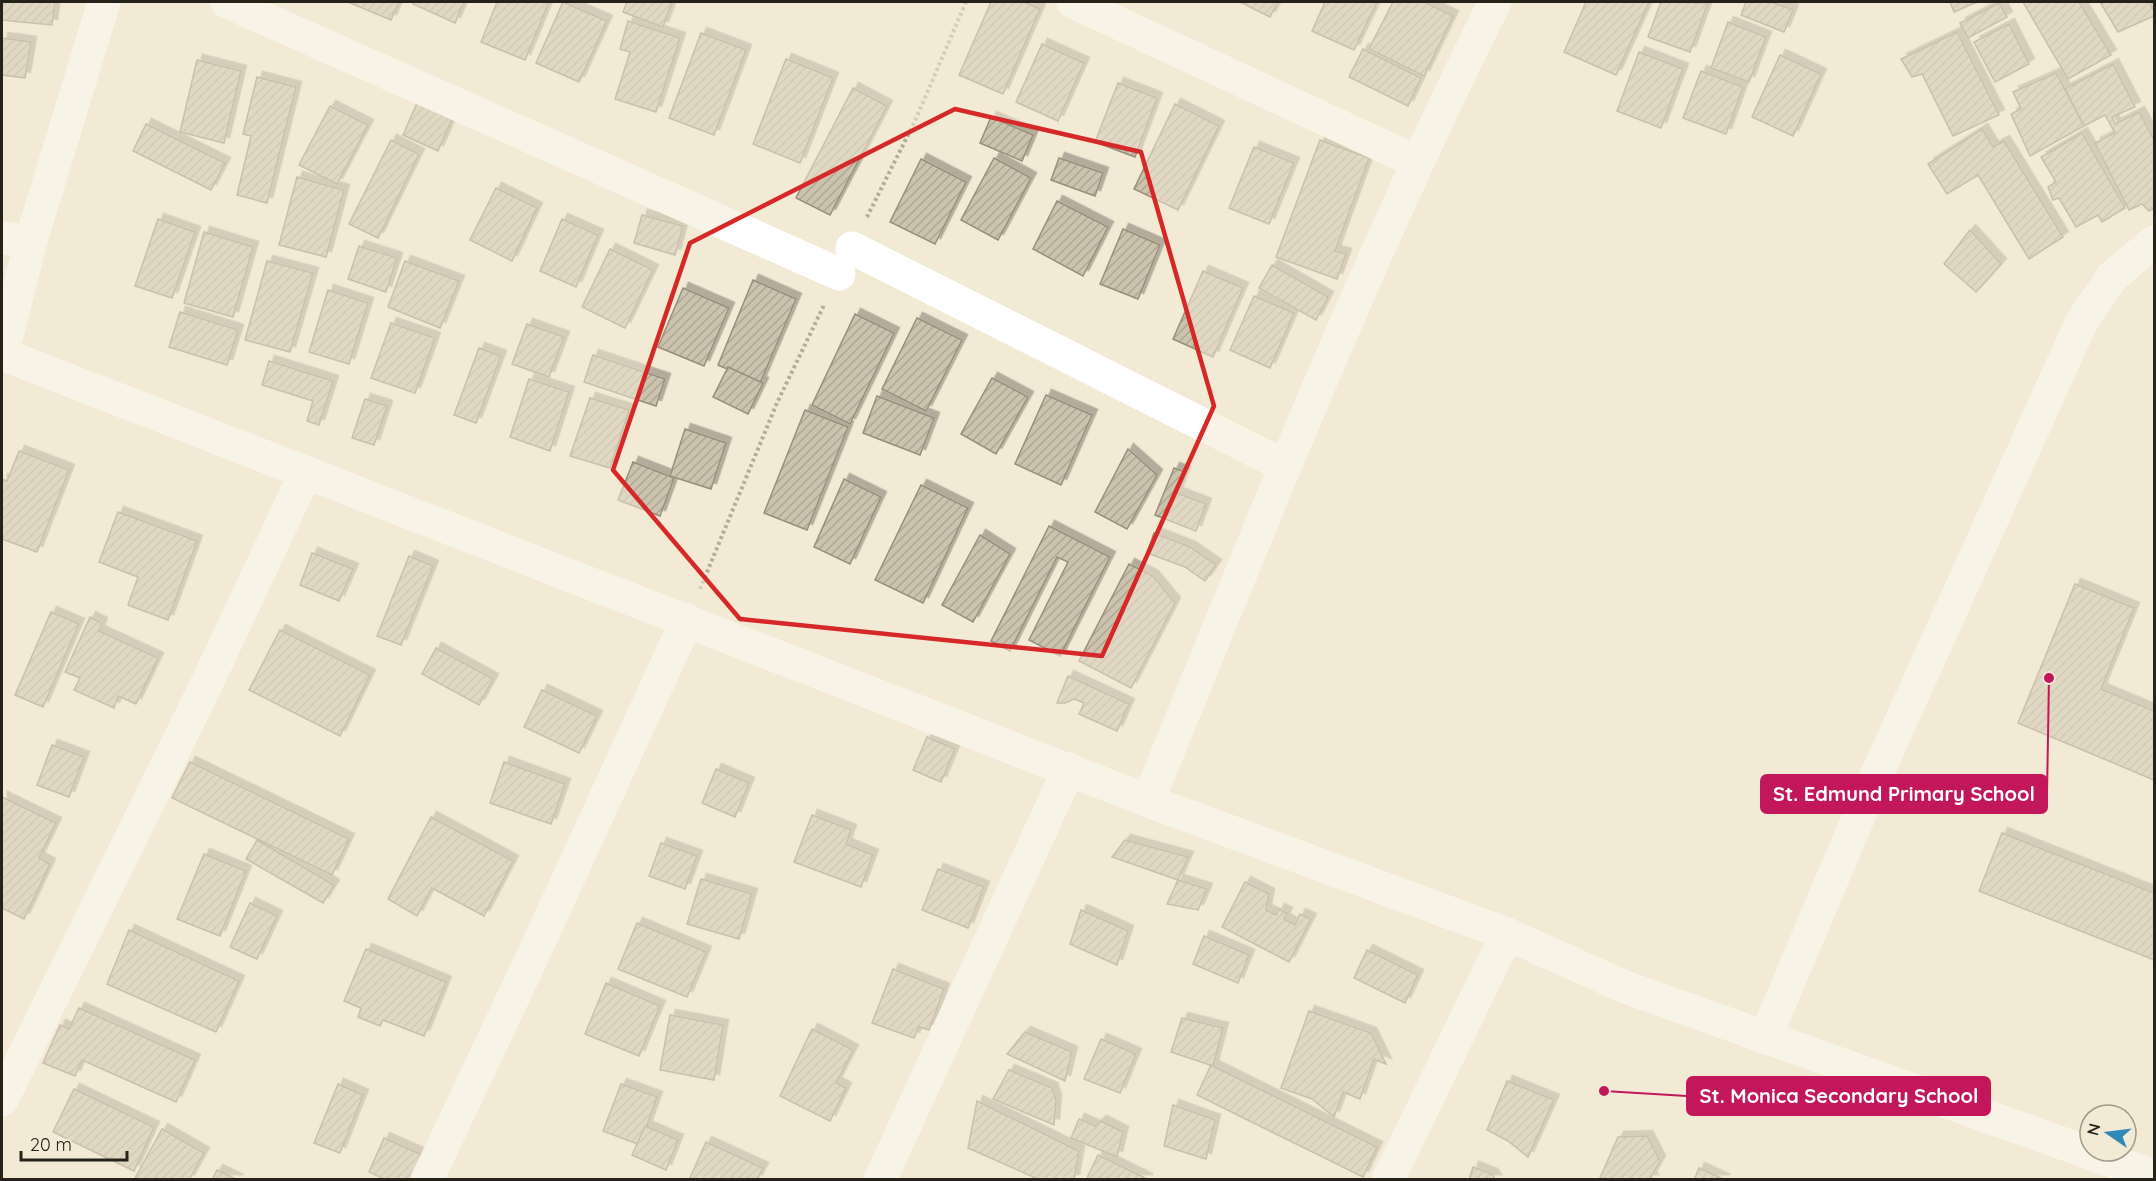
<svg xmlns="http://www.w3.org/2000/svg" width="2156" height="1181" font-family="Quicksand,sans-serif">
<defs>
<pattern id="building-hatch" width="6" height="6" patternUnits="userSpaceOnUse" patternTransform="scale(1.5)"><rect width="6" height="6" fill="#cbc3ad"/><path d="M-1 1l2-2M0 6l6-6M5 7l2-2" fill="none" stroke="#aea794"/></pattern>
<filter id="shadow"><feDropShadow dx="5.5" dy="-5.5" stdDeviation="0" flood-color="#0004"/></filter>
</defs>
<rect width="100%" height="100%" fill="#f2ead4"/>
<g fill="url(#building-hatch)" stroke="#978f7b" stroke-width="1.5" filter="url(#shadow)">
<polygon points="2,2 55,2 52,25 2,20"/>
<polygon points="348,2 399,2 391,20"/>
<polygon points="414,2 464,2 455,23 413,4"/>
<polygon points="497,2 549,2 525,60 481,42"/>
<polygon points="563,2 607,21 579,82 536,63"/>
<polygon points="627,2 672,2 663,27 623,12"/>
<polygon points="991,2 1024,2 1040,9 1003,94 959,75"/>
<polygon points="1240,2 1278,2 1270,17"/>
<polygon points="1325,2 1377,2 1354,50 1312,31"/>
<polygon points="1393,2 1424,2 1453,16 1424,76 1369,49"/>
<polygon points="1586,2 1649,2 1616,75 1564,52"/>
<polygon points="1661,2 1708,3 1690,52 1648,37"/>
<polygon points="1746,2 1771,2 1793,10 1784,32 1741,15"/>
<polygon points="1950,2 1977,2 1954,12"/>
<polygon points="2023,2 2079,2 2111,55 2068,79"/>
<polygon points="2100,2 2149,2 2154,11 2154,16 2118,32"/>
<polygon points="1999,3 2007,17 1968,38 1960,23"/>
<polygon points="628,21 680,38 656,112 615,99 630,52 620,49"/>
<polygon points="1728,22 1766,37 1749,82 1711,68"/>
<polygon points="2009,24 2029,64 1995,82 1974,42"/>
<polygon points="1957,32 1999,115 1953,136 1922,74 1912,77 1901,59"/>
<polygon points="701,33 746,50 714,135 669,118"/>
<polygon points="2,38 31,42 25,78 2,75"/>
<polygon points="1042,44 1084,63 1058,121 1016,102"/>
<polygon points="1363,49 1421,78 1408,106 1349,77"/>
<polygon points="1639,52 1683,69 1661,128 1617,111"/>
<polygon points="1780,55 1821,74 1793,136 1752,117"/>
<polygon points="786,59 833,78 800,163 753,144"/>
<polygon points="197,60 241,71 224,143 180,132"/>
<polygon points="2113,64 2135,107 2112,117 2115,124 2139,112 2154,140 2154,208 2149,211 2142,204 2129,210 2095,143 2115,133 2105,115 2084,126 2065,89"/>
<polygon points="1701,71 1743,87 1726,134 1683,118"/>
<polygon points="2056,73 2084,126 2030,156 2011,114 2021,109 2013,92"/>
<polygon points="257,77 296,87 267,203 237,195 251,136 243,134"/>
<polygon points="1118,83 1157,98 1135,157 1095,142"/>
<polygon points="853,88 887,106 830,215 796,198"/>
<polygon points="417,103 452,119 438,151 403,135"/>
<polygon points="1175,104 1219,126 1178,210 1134,189"/>
<polygon points="330,106 368,125 337,184 299,165"/>
<polygon points="991,117 1033,135 1022,161 980,143"/>
<polygon points="146,124 225,163 211,190 133,151"/>
<polygon points="1982,129 1993,147 2004,141 2063,237 2029,259 1978,175 1947,194 1928,164"/>
<polygon points="2082,133 2125,208 2102,222 2098,215 2076,227 2059,198 2053,200 2048,187 2056,182 2041,157"/>
<polygon points="391,140 419,154 378,238 349,224"/>
<polygon points="1320,140 1369,158 1335,251 1346,254 1337,279 1276,257"/>
<polygon points="1254,147 1294,163 1269,224 1229,208"/>
<polygon points="994,158 1031,178 998,240 961,220"/>
<polygon points="1059,158 1103,173 1095,196 1051,180"/>
<polygon points="921,159 966,182 935,244 890,222"/>
<polygon points="297,177 344,190 326,257 279,245"/>
<polygon points="496,188 537,208 512,261 470,240"/>
<polygon points="1057,201 1108,227 1083,276 1033,249"/>
<polygon points="642,215 683,226 675,255 634,243"/>
<polygon points="158,219 195,232 172,298 135,286"/>
<polygon points="562,219 598,235 576,287 540,271"/>
<polygon points="1123,229 1160,245 1138,299 1100,284"/>
<polygon points="1970,230 2001,264 1976,292 1944,264"/>
<polygon points="204,232 253,247 233,317 184,303"/>
<polygon points="359,246 397,258 386,292 348,279"/>
<polygon points="610,249 653,270 625,328 582,307"/>
<polygon points="267,261 313,273 290,352 245,340"/>
<polygon points="405,261 459,281 440,328 388,307"/>
<polygon points="1272,265 1328,297 1316,320 1259,288"/>
<polygon points="1203,271 1243,288 1213,357 1173,339"/>
<polygon points="753,280 796,299 760,383 718,365"/>
<polygon points="683,288 729,308 704,366 658,347"/>
<polygon points="328,290 368,303 349,364 309,352"/>
<polygon points="1254,296 1294,313 1270,368 1230,350"/>
<polygon points="180,312 238,330 227,365 169,347"/>
<polygon points="855,314 894,333 850,424 812,405"/>
<polygon points="917,318 962,340 926,411 882,389"/>
<polygon points="391,323 435,338 415,393 371,378"/>
<polygon points="527,324 564,337 549,377 512,364"/>
<polygon points="479,348 501,356 476,423 454,415"/>
<polygon points="593,355 665,379 656,406 584,382"/>
<polygon points="269,361 333,381 319,425 307,421 313,401 262,385"/>
<polygon points="728,367 763,383 748,414 713,397"/>
<polygon points="992,378 1028,397 996,454 961,434"/>
<polygon points="529,379 569,392 550,451 510,437"/>
<polygon points="1046,395 1092,415 1061,485 1015,464"/>
<polygon points="877,396 934,418 920,455 863,433"/>
<polygon points="590,398 629,410 610,468 570,456"/>
<polygon points="365,399 387,406 374,445 352,438"/>
<polygon points="805,410 848,427 807,530 764,513"/>
<polygon points="685,429 726,443 711,489 670,476"/>
<polygon points="1128,449 1157,475 1127,529 1095,512"/>
<polygon points="19,451 69,470 37,552 2,539 2,479 7,481"/>
<polygon points="633,462 674,478 660,516 618,500"/>
<polygon points="1174,468 1185,472 1177,493 1206,504 1196,531 1155,515"/>
<polygon points="844,479 881,497 850,564 814,547"/>
<polygon points="921,485 968,508 923,603 875,580"/>
<polygon points="118,512 197,541 168,620 128,605 138,577 99,562"/>
<polygon points="1049,526 1110,557 1060,656 1029,640 1068,562 1057,557 1010,651 991,641"/>
<polygon points="1154,533 1190,547 1216,565 1205,581 1185,567 1147,553"/>
<polygon points="980,535 1010,554 973,622 942,605"/>
<polygon points="312,553 353,569 339,601 300,585"/>
<polygon points="409,556 433,566 401,645 377,636"/>
<polygon points="1129,564 1153,576 1175,603 1131,688 1079,661"/>
<polygon points="2075,584 2134,608 2101,689 2154,711 2154,780 2018,723"/>
<polygon points="51,612 79,624 43,707 15,695"/>
<polygon points="90,617 102,623 99,631 158,658 136,704 118,696 114,708 74,690 80,678 65,672"/>
<polygon points="280,630 370,675 340,736 249,690"/>
<polygon points="436,648 493,679 479,705 422,674"/>
<polygon points="1068,676 1129,704 1117,731 1079,714 1084,703 1074,699 1065,703 1057,703"/>
<polygon points="542,690 597,716 579,753 524,727"/>
<polygon points="927,737 955,749 941,782 913,770"/>
<polygon points="52,745 84,757 69,797 37,785"/>
<polygon points="190,762 349,839 332,875 172,798"/>
<polygon points="504,762 565,784 551,824 490,803"/>
<polygon points="716,769 749,783 735,817 702,803"/>
<polygon points="2,797 56,823 39,858 50,864 24,919 2,908"/>
<polygon points="812,815 851,830 846,844 873,855 861,887 794,862"/>
<polygon points="431,817 513,861 484,916 432,888 417,916 388,899"/>
<polygon points="2002,833 2154,893 2154,960 1979,891"/>
<polygon points="257,840 334,885 323,903 246,859"/>
<polygon points="1125,840 1188,857 1178,880 1112,857"/>
<polygon points="661,843 697,856 685,889 649,876"/>
<polygon points="204,854 246,871 220,936 177,919"/>
<polygon points="938,869 984,887 968,928 922,910"/>
<polygon points="701,879 752,894 739,939 687,924"/>
<polygon points="1178,880 1207,889 1198,910 1167,904"/>
<polygon points="1245,882 1269,894 1266,910 1276,915 1279,909 1287,913 1284,919 1295,925 1300,914 1311,919 1289,962 1222,927"/>
<polygon points="250,903 277,916 257,959 230,947"/>
<polygon points="1081,910 1128,931 1117,965 1070,944"/>
<polygon points="637,923 706,952 687,997 618,969"/>
<polygon points="129,930 239,981 216,1032 107,984"/>
<polygon points="1204,936 1249,955 1238,983 1193,964"/>
<polygon points="366,949 446,982 424,1036 383,1020 380,1026 358,1017 361,1008 344,1001"/>
<polygon points="1367,950 1418,975 1405,1003 1354,978"/>
<polygon points="893,969 944,989 929,1030 919,1027 914,1038 872,1023"/>
<polygon points="606,983 660,1006 639,1056 585,1034"/>
<polygon points="79,1008 195,1060 176,1102 82,1060 75,1076 43,1063 60,1025 69,1029"/>
<polygon points="1309,1011 1371,1033 1386,1064 1374,1059 1360,1099 1343,1092 1334,1117 1312,1099 1281,1088"/>
<polygon points="670,1015 723,1025 714,1080 660,1070"/>
<polygon points="1182,1018 1223,1028 1213,1066 1171,1052"/>
<polygon points="812,1029 853,1050 836,1083 846,1088 830,1121 780,1096"/>
<polygon points="1025,1032 1072,1052 1065,1081 1007,1054"/>
<polygon points="1101,1039 1136,1054 1120,1093 1084,1079"/>
<polygon points="1211,1065 1377,1147 1363,1177 1197,1095"/>
<polygon points="1009,1070 1052,1088 1056,1100 1054,1125 993,1099"/>
<polygon points="1507,1081 1554,1100 1528,1157 1508,1141 1487,1130"/>
<polygon points="338,1084 363,1095 340,1153 314,1143"/>
<polygon points="621,1084 657,1097 640,1145 603,1131"/>
<polygon points="74,1089 154,1127 134,1171 53,1132"/>
<polygon points="977,1101 1079,1151 1074,1180 1040,1180 968,1148"/>
<polygon points="1173,1105 1215,1120 1206,1159 1164,1146"/>
<polygon points="1079,1119 1095,1126 1101,1121 1123,1132 1117,1157 1071,1138"/>
<polygon points="645,1126 678,1140 666,1170 632,1155"/>
<polygon points="162,1129 204,1153 189,1180 134,1180"/>
<polygon points="1647,1136 1660,1161 1651,1177 1653,1180 1599,1180 1618,1137"/>
<polygon points="384,1138 422,1155 411,1180 386,1180 369,1172"/>
<polygon points="706,1142 763,1168 757,1180 689,1180"/>
<polygon points="1098,1155 1147,1179 1147,1180 1086,1180"/>
<polygon points="1473,1167 1492,1174 1496,1180 1469,1180"/>
<polygon points="1699,1168 1725,1180 1694,1180"/>
<polygon points="217,1170 238,1180 212,1180"/>
</g>
<g fill="none" stroke-linecap="round" stroke-linejoin="round">
<g stroke="#b2ac9a" stroke-width="4" stroke-dasharray="3 3" stroke-linecap="butt">
<polyline points="867,217 915,121 966,2"/>
<polyline points="700,589 777,403 824,305"/>
</g>
<g stroke="#fff" stroke-width="33">
<polyline points="227,2 839,274"/>
<polyline points="1073,2 1417,162"/>
<polyline points="2,238 31,241"/>
<polyline points="852,248 1285,466"/>
<polyline points="2,354 1148,801 1507,934 1625,987 2154,1176"/>
<polyline points="2,355 31,241 104,2"/>
<path d="M1148,801c110,-269 217,-540 347,-799"/>
<polyline points="1765,1038 1873,783 2082,321 2113,276 2154,242"/>
<polyline points="2,1100 207,683 306,472"/>
<polyline points="427,1180 536,949 687,620"/>
<polyline points="880,1180 1069,769"/>
<polyline points="1388,1180 1507,934"/>
</g>
</g>
<path d="M0 0H2156V1181H0ZM955,109l186,43 73,254 -112,250 -362,-37 -127,-149 77,-227z" fill="#f2ead4" fill-opacity=".55" fill-rule="evenodd"/>
<path fill="none" stroke="#d62828" stroke-width="4.5" stroke-linejoin="round" d="M955,109l186,43 73,254 -112,250 -362,-37 -127,-149 77,-227z"/>
<path fill="none" stroke="#c2185b" stroke-width="2" d="M2049 678L2047 794M1604 1091L1687 1096"/>
<g fill="#c2185b" stroke="#f2ead4" stroke-width="2">
<circle cx="2049" cy="678" r="6"/>
<circle cx="1604" cy="1091" r="6"/>
</g>
<g fill="#c2185b" stroke="#c2185b" stroke-width="2">
<rect x="1761" y="775" width="286" height="38" rx="6"/>
<rect x="1687" y="1077" width="303" height="38" rx="6"/>
</g>
<g font-size="20" text-anchor="middle" font-weight="bold" fill="#fff">
<text x="1904" y="801">St. Edmund Primary School</text>
<text x="1839" y="1103">St. Monica Secondary School</text>
</g>
<rect width="2156" height="1181" fill="none" stroke="#25221a" stroke-width="6"/>
<g transform="translate(2108 1133) rotate(284)"><circle r="28" fill="#f2ead4" stroke="#a09a8a" stroke-width="1.5"/>
<path d="M0-4.5L10 22L0 15L-10 22Z" fill="#3089b7"/>
<text y="-9" font-size="16" font-weight="bold" text-anchor="middle" fill="#25221a">N</text>
</g>
<path d="M21 1151v9h106v-9" fill="none" stroke="#25221a" stroke-width="3"/>
<text x="30" y="1151" font-size="18" fill="#25221a" stroke="#f2ead4" stroke-width="4.5" paint-order="stroke">20 m</text>
</svg>
